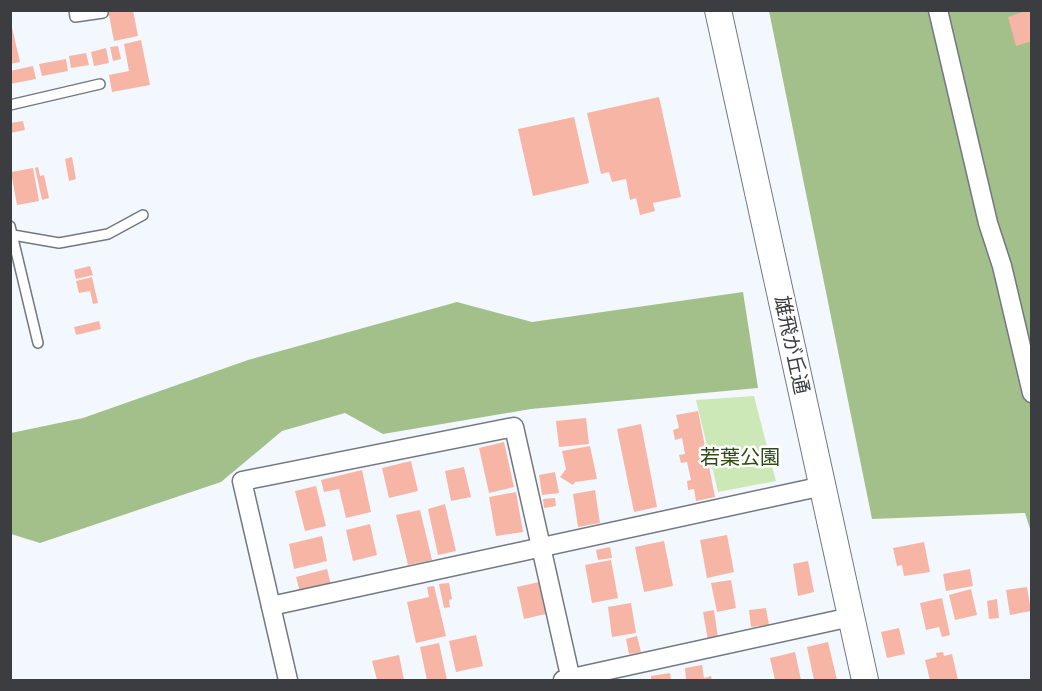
<svg xmlns="http://www.w3.org/2000/svg" width="1042" height="691" font-family="'Golos Text','Noto Sans JP',sans-serif">
<rect width="100%" height="100%" fill="#f3f8ff"/>
<polygon fill="#cde8b7" points="754,396 776,481 718,492 696,400"/>
<g fill="#a3c08b">
<polygon points="769,11 1031,11 1031,532 1025,513 872,519"/>
<polygon points="743,292 758,388 531,409 383,434 345,413 282,431 221,482 40,543 11,534 11,433 83,418 248,360 457,302 532,322"/>
</g>
<g fill="#f6b5a5">
<polygon points="108,10 133,10 138,36 114,41"/>
<polygon points="1028,10 1032,10 1032,41 1016,46 1008,17"/>
<polygon points="10,19 20,62 10,64"/>
<polygon points="141,40 150,85 112,92 109,75 129,71 124,44"/>
<polygon points="118,46 121,59 113,61 110,47"/>
<polygon points="106,48 109,63 94,66 91,52"/>
<polygon points="86,53 89,65 71,68 69,56"/>
<polygon points="66,59 68,71 42,76 39,64"/>
<polygon points="33,66 36,79 10,84 10,71"/>
<polygon points="659,97 681,197 653,203 655,211 640,215 636,198 630,200 626,179 612,182 609,172 601,174 587,113"/>
<polygon points="574,117 589,183 533,196 518,129"/>
<polygon points="23,121 25,130 10,133 10,123"/>
<polygon points="72,157 76,179 69,181 65,159"/>
<polygon points="38,167 40,176 44,175 49,198 42,200 35,168"/>
<polygon points="33,168 39,201 17,205 11,172"/>
<polygon points="90,266 93,275 76,279 74,270"/>
<polygon points="92,277 98,303 93,304 90,291 79,293 76,281"/>
<polygon points="99,321 101,329 76,335 74,327"/>
<polygon points="698,411 715,497 696,501 694,489 688,490 687,481 691,480 687,462 681,463 679,455 685,454 682,438 675,440 673,430 679,428 676,415"/>
<polygon points="586,418 589,444 559,447 556,421"/>
<polygon points="641,424 657,507 634,512 617,429"/>
<polygon points="504,442 514,487 489,493 479,448"/>
<polygon points="590,446 597,479 575,482 573,485 560,477 566,469 562,451"/>
<polygon points="411,461 418,491 389,498 382,468"/>
<polygon points="464,467 471,497 451,501 445,471"/>
<polygon points="362,470 371,512 346,518 339,489 324,492 321,480"/>
<polygon points="555,472 559,493 542,495 539,475"/>
<polygon points="316,486 326,526 305,531 295,491"/>
<polygon points="595,490 600,523 578,527 573,494"/>
<polygon points="516,492 523,532 496,536 489,497"/>
<polygon points="555,498 556,506 544,508 543,499"/>
<polygon points="445,504 456,551 438,555 428,509"/>
<polygon points="420,510 432,560 408,565 396,515"/>
<polygon points="370,524 377,555 353,561 346,530"/>
<polygon points="727,535 734,572 707,578 700,540"/>
<polygon points="322,536 327,561 294,569 289,544"/>
<polygon points="664,541 673,586 644,592 635,547"/>
<polygon points="924,542 930,572 904,576 902,565 897,566 893,548"/>
<polygon points="610,547 612,558 598,560 596,550"/>
<polygon points="611,560 618,598 592,603 585,565"/>
<polygon points="808,561 814,592 798,596 793,564"/>
<polygon points="327,569 331,585 300,592 296,577"/>
<polygon points="970,569 973,586 946,591 943,574"/>
<polygon points="731,580 736,608 717,612 711,583"/>
<polygon points="539,582 546,614 524,619 517,587"/>
<polygon points="449,583 452,599 449,600 450,607 444,608 439,584"/>
<polygon points="434,586 446,636 416,643 407,602 429,597 427,587"/>
<polygon points="1027,587 1031,611 1010,615 1006,590"/>
<polygon points="971,589 977,615 955,620 949,595"/>
<polygon points="942,598 950,635 942,637 939,627 926,630 920,603"/>
<polygon points="997,599 999,618 989,619 987,601"/>
<polygon points="631,603 636,633 612,637 608,607"/>
<polygon points="766,608 769,625 751,627 749,610"/>
<polygon points="714,610 718,638 708,640 703,612"/>
<polygon points="899,628 905,654 887,658 881,632"/>
<polygon points="476,635 483,666 456,672 449,641"/>
<polygon points="637,636 641,652 629,654 626,639"/>
<polygon points="828,642 837,680 814,680 807,647"/>
<polygon points="439,643 447,680 427,680 420,647"/>
<polygon points="795,652 801,680 775,680 770,658"/>
<polygon points="943,652 944,656 952,654 958,680 930,680 925,660 937,657 936,653"/>
<polygon points="399,655 404,680 377,680 372,661"/>
<polygon points="702,665 704,678 711,676 712,680 686,680 685,668"/>
<polygon points="670,673 671,680 651,680 651,676"/>
</g>
<g fill="none" stroke-linecap="round" stroke-linejoin="round">
<g stroke="#737880" stroke-width="12">
<g id="lane">
<polyline points="74,10 75,17 103,13"/>
<polyline points="10,105 100,84"/>
<polyline points="10,226 38,343"/>
<polyline points="13,235 59,243 108,234 143,215"/>
</g>
</g>
<g stroke="#737880" stroke-width="21">
<g id="street">
<polyline points="938,10 988,223 1002,266 1032,393"/>
<polyline points="271,606 823,486"/>
<polyline points="288,680 242,481 514,427 571,680"/>
<polyline points="563,680 851,617"/>
</g>
</g>
<g stroke="#737880" stroke-width="28">
<polyline id="secondary" points="718,10 865,680"/>
</g>
<use href="#lane" stroke="#fff" stroke-width="9"/>
<use href="#street" stroke="#fff" stroke-width="18"/>
<use href="#secondary" stroke="#fff" stroke-width="26"/>
</g>
<g text-anchor="middle" stroke-width="5" stroke-linejoin="round" paint-order="stroke">
<g font-size="20" fill="#3b3d40" stroke="#fff">
<text transform="translate(792 345) rotate(78)" y="7">雄飛が丘通</text>
</g>
<g font-size="20" fill="#304a12" stroke="#fff">
<text x="740" y="464">若葉公園</text>
</g>
</g>
<rect width="1042" height="691" fill="none" stroke="#3b3d40" stroke-width="24"/>
</svg>
